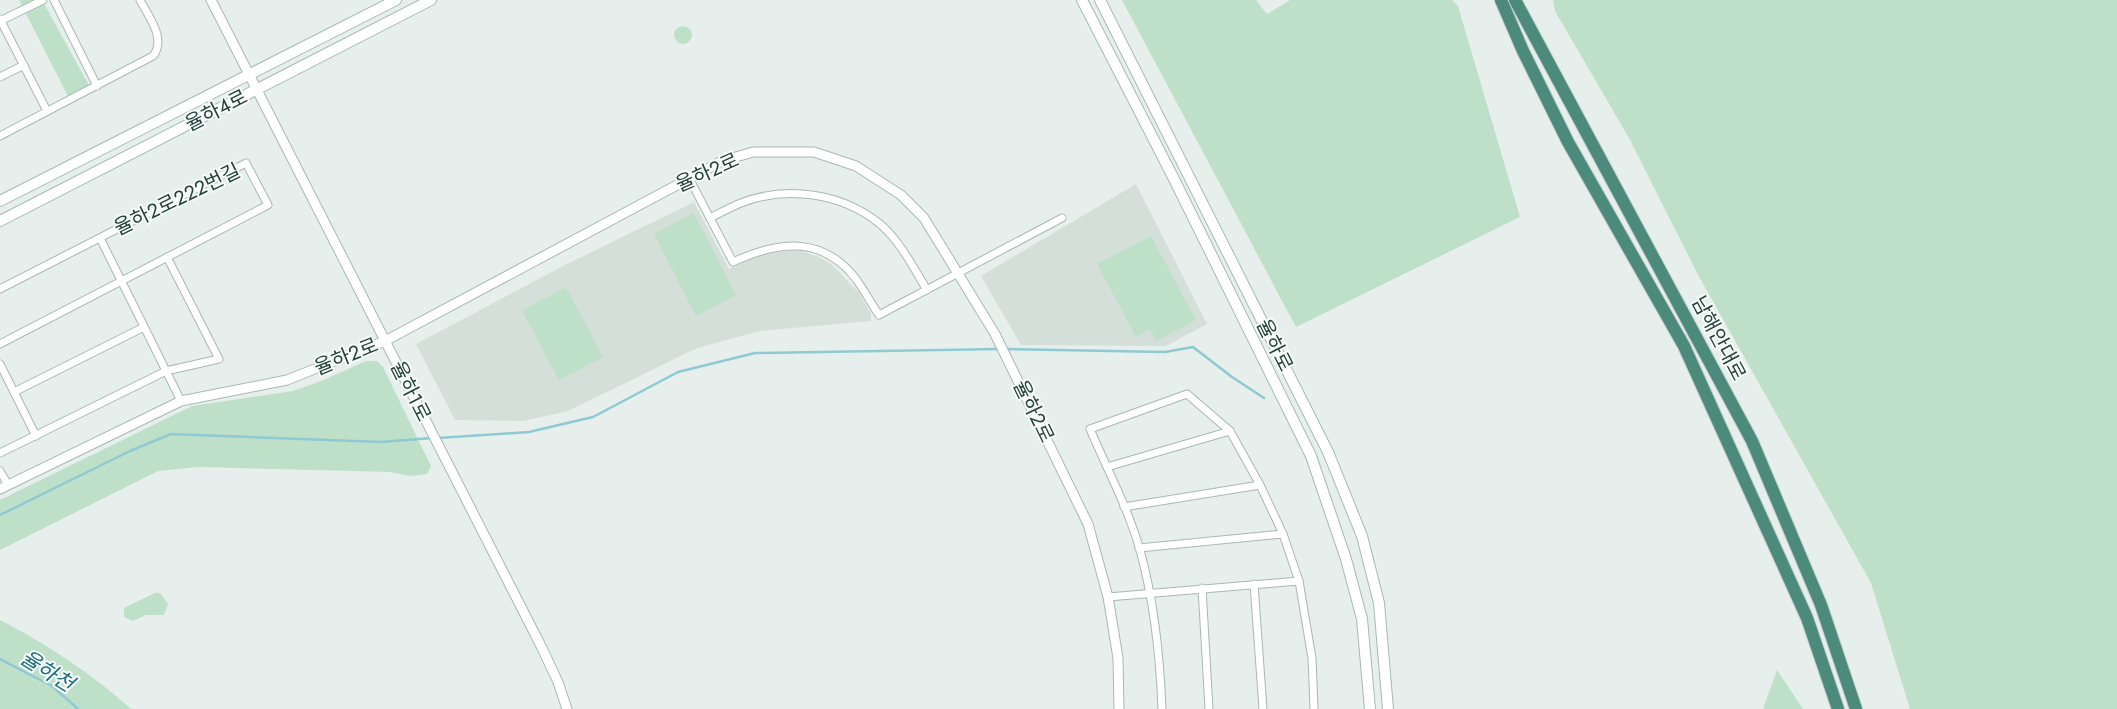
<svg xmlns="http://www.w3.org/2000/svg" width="2117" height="709" font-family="Jost,'Noto Sans KR',sans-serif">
<rect width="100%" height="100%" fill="#e6efeb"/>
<g fill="#d4dfda">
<polygon points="1136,184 1207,324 1166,346 1021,345 981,276"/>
<polygon points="694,202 729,269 762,254 798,250 819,257 831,264 859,293 871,314 871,321 760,331 697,348 568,411 523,421 455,420 416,344 565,265"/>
</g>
<g fill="#bfe0c8">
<polygon points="19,0 42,0 91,89 70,100"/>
<polygon points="1122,0 1256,0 1267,14 1290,0 1452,0 1458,6 1520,217 1296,327"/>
<polygon points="1553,0 2117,0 2117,709 1910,709 1871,583 1697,273 1629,138 1555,11"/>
<circle cx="683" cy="35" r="9"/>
<polygon points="694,213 736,295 696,316 654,234"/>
<polygon points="1151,236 1196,320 1156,341 1150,329 1136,337 1097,264"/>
<polygon points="566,287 603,357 559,380 522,310"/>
<polygon points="366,361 377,361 383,367 431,466 427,474 411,476 390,472 198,467 158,471 0,550 0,500 192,406 293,391 324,380"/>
<polygon points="155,593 160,593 168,604 164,615 146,615 133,621 124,617 124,608"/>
<path d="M0,620c47,24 92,54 131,89h-131z"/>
<polygon points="1777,670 1803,709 1763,709"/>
</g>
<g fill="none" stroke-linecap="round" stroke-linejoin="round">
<g stroke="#8ec9d4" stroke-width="2.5">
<polyline points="1005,349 1165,352 1193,347 1232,377 1264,398"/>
<polyline points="438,438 529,432 593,417 678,372 755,353 999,349"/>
<polyline points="0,515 130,451 171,434 381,442 432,438"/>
<polyline points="0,659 52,686 78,709"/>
</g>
<g stroke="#a8b8b2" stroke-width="9">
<g id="minor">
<polyline points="54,0 97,86"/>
<polyline points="0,19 47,111"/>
<polyline points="0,21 43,0"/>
<polyline points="0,77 24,65"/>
<path d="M0,136l153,-80c14,-17 -5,-40 -13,-56"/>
<path d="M689,178l44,84c45,-21 89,-27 123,17 8,11 15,24 23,36l183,-97"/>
<path d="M710,218c10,-5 21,-11 31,-15 46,-18 101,-10 139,21 20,17 33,43 47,66"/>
<polyline points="100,238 181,401"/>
<polyline points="0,289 246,163 268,205 0,344"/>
<polyline points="0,364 36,436"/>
<polyline points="14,392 144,327"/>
<polyline points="0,453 166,371 219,359 167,257"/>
<polyline points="1107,467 1230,431"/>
<polyline points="0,471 8,485"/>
<polyline points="1124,507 1260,485"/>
<polyline points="1139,548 1283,534"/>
<polyline points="1254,584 1263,709"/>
<polyline points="1202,588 1209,709"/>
<polyline points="1108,597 1299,581"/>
<path d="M1162,709c-2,-53 -8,-108 -22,-159 -12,-42 -33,-81 -50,-121l97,-35 43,37 30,54 23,49 16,47 13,77 2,51"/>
</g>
</g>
<g stroke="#a8b8b2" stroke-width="11">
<g id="tertiary">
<polyline points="211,0 542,648 558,682 567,709"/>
<polyline points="0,489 181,401 287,380 385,341 722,161 753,152 814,152 856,166 901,195 924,218 995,334 1088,524 1108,597 1118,658 1119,709"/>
</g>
</g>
<g stroke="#a4bbb3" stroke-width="12">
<g id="secondary">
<polyline points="1082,0 1173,177 1311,456 1346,559 1362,619 1370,709"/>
<polyline points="1100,0 1328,452 1362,536 1379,603 1388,709"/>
<polyline points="0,201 396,0"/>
<polyline points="0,221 431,0"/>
</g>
</g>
<g stroke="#c2cac8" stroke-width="14">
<g id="trunk">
<polyline points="1501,0 1523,51 1568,142 1684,346 1807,618 1838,709"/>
<polyline points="1515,0 1752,441 1821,605 1856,709"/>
</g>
</g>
<use href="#minor" stroke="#fff" stroke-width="7"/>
<use href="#tertiary" stroke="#fff" stroke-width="9"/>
<use href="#secondary" stroke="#fff" stroke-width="10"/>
<use href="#trunk" stroke="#4c8a7c" stroke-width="12"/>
</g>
<g text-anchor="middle" stroke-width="4" stroke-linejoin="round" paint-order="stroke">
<g font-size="20" fill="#24423a" stroke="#f7fbf9">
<text transform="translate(216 110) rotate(-27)" y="7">율하4로</text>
<text transform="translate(707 172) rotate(-24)" y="7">율하2로</text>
<text transform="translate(177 199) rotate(-26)" y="7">율하2로222번길</text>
<text transform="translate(1719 338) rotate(62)" y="7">남해안대로</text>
<text transform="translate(1275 345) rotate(63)" y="7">율하로</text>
<text transform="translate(346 356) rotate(-22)" y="7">율하2로</text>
<text transform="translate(411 391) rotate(63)" y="7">율하1로</text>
<text transform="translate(1034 411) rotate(64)" y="7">율하2로</text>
</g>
<g font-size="21" font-style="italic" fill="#1c6f80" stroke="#f7fbf9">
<text transform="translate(47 671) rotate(32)" y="7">율하천</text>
</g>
</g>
</svg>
